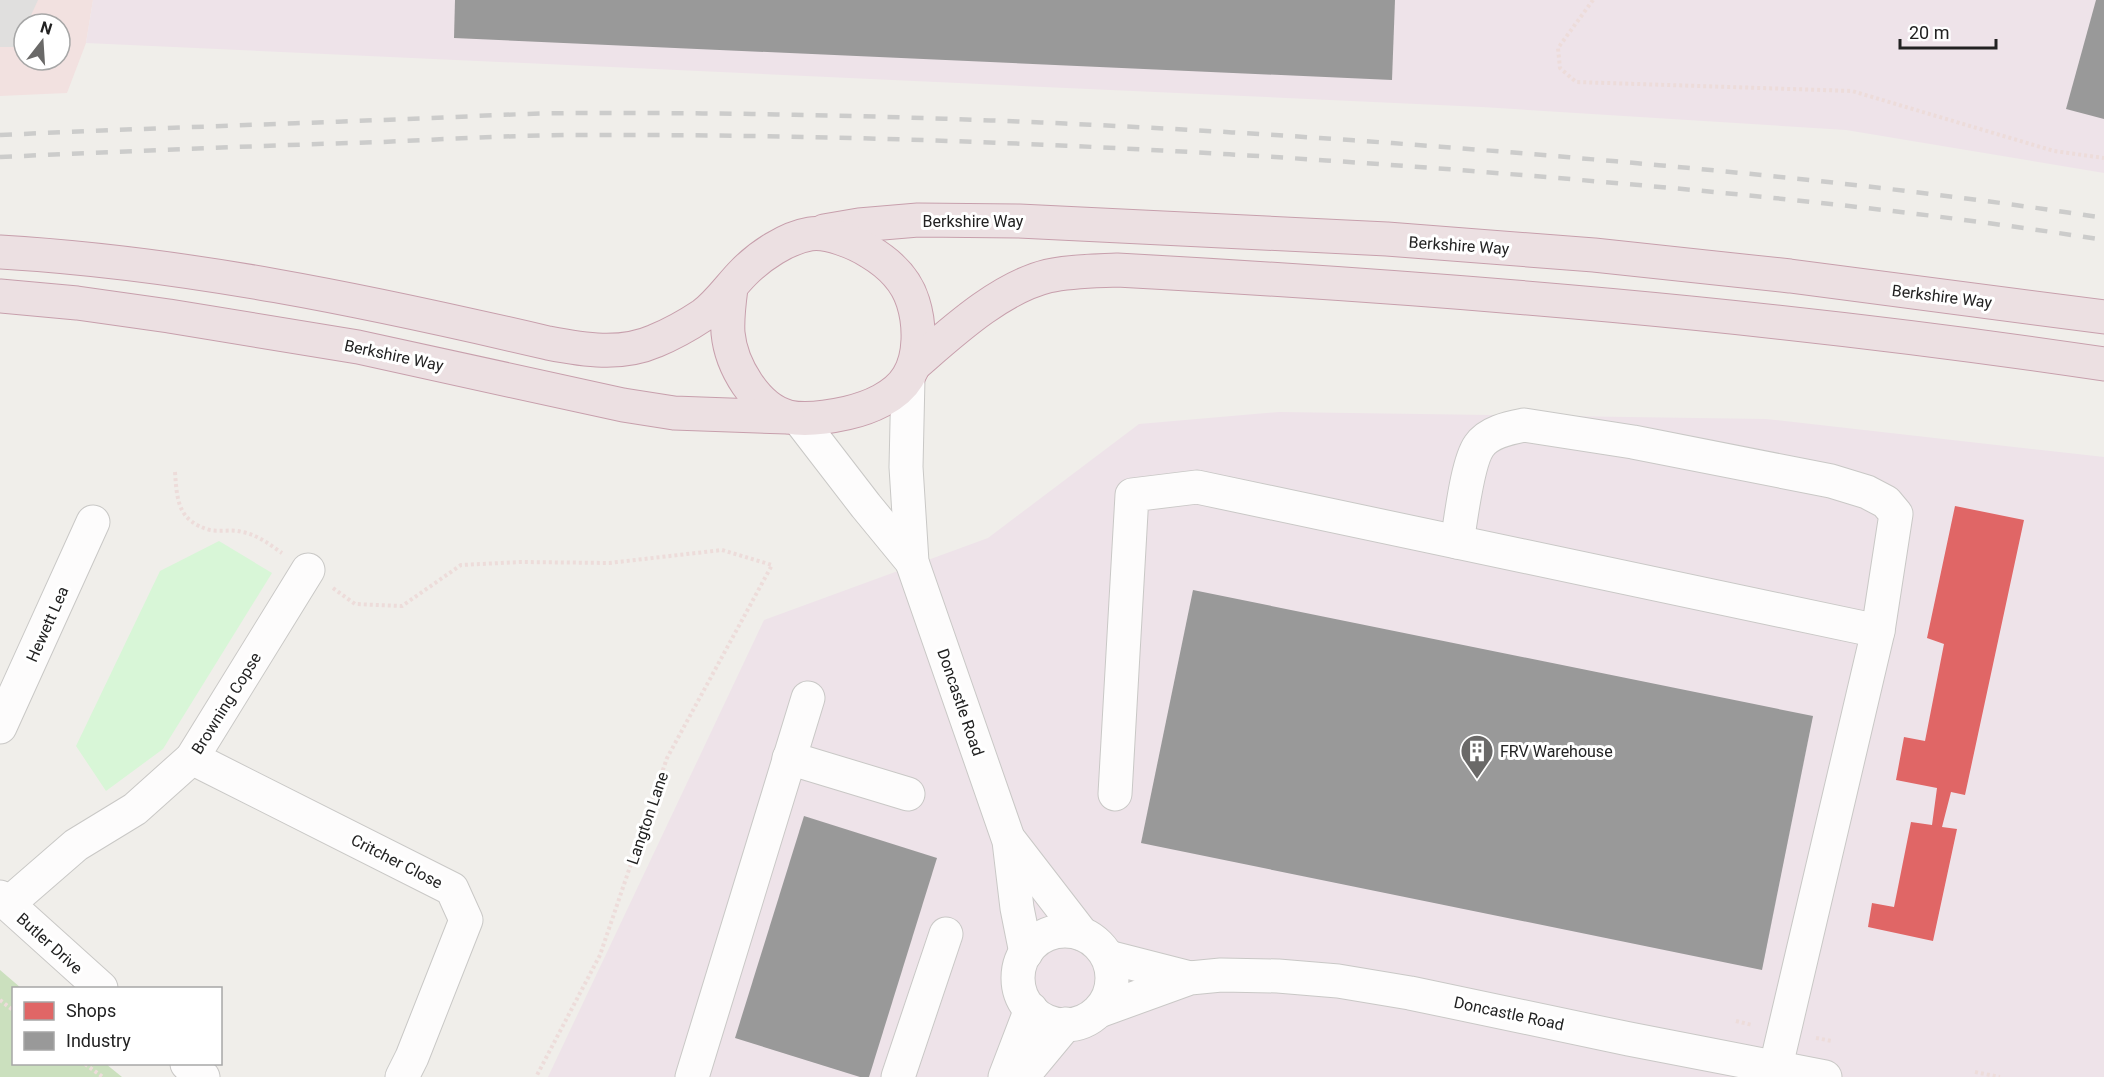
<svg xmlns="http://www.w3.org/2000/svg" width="2104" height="1077" font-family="Roboto,sans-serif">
<rect width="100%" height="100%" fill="#f0eeea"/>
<path fill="#f2e1e0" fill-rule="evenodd" d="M0,0h93l-7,43 -19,50 -67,3zM24,24h36v36h-36z"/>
<g fill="#eee3e9">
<polygon points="93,0 2104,0 2104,173 1846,130 1482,107 86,43"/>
<polygon points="1279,412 1766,419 2104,457 2104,1077 548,1077 764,620 988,538 1139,424"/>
</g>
<polygon fill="#cbe0be" points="0,970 21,988 14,988 14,1064 106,1064 122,1077 0,1077"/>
<polygon fill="#d8f6d7" points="219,541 272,573 163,749 106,791 76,746 160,571"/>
<polygon fill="#e0dfde" points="0,0 38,0 27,24 24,24 24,30 16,47 0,47"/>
<polygon fill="#e06666" points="1955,506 2024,520 1965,795 1951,792 1942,827 1957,829 1933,941 1868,927 1872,903 1894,907 1911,822 1932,825 1937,788 1896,780 1904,737 1925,741 1944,644 1927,638"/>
<g fill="#999">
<polygon points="455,0 1395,0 1392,80 454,38"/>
<polygon points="2096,0 2104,0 2104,119 2066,109"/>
<polygon points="1193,590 1813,716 1762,970 1141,843"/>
<polygon points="804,816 937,858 869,1077 860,1077 735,1038"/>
</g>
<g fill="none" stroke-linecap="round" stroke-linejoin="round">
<g stroke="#c9c8c6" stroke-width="35">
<g id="minor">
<polyline points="908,378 906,467 912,562 1009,841 1017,908 1026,953"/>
<polyline points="799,419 866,506 912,562"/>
<path d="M1457,542c4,-22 10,-79 22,-96 9,-14 30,-18 45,-21l109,17 198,39 36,11 19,10 10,12 -18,117 -102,435"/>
<polyline points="0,727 93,522"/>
<polyline points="192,758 452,889 466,920 412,1057 402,1077"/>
<polyline points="789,758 908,794"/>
<polyline points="1115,794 1132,495 1197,487 1878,631"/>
<polyline points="1011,842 1082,934"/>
<polyline points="0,897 101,988"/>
<polyline points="8,904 76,845 135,809 192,758 308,570"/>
<circle cx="1065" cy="978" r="47"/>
<polyline points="1108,957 1190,978"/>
<polyline points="1099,1011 1190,978 1221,975 1278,976 1338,981 1410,993 1629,1039 1825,1077"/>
<polyline points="187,1064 203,1077"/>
<polyline points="692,1077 808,698"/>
<polyline points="898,1077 946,934"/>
<polyline points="1005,1077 1031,1009"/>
<polyline points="1022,1077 1066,1024"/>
</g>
</g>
<g stroke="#c79fac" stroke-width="35">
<g id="highway">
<polyline points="824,231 859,225 918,220 1019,221 1387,239 1594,255 1790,276 2104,317"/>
<path d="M0,252c186,11 368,49 548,91 36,7 73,13 107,-2 17,-7 33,-16 48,-26 16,-12 27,-29 41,-43 16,-16 42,-34 66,-38 17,-3 46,9 60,18 20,12 36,27 43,50 7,22 8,54 -5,75 -12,20 -39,31 -61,36 -18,4 -40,8 -58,4 -33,-8 -58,-52 -61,-84 -1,-15 1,-30 3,-45"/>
<polyline points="0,296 77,303 169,316 358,347 623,405 674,413 787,417"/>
<path d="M914,365c37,-32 85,-77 134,-89 22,-5 46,-5 69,-6 330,18 660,45 987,94"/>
</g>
</g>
<g stroke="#eddcda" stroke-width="4" stroke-dasharray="3 3" stroke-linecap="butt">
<polyline points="1593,0 1558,48 1560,68 1576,82 1852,91 2054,151 2104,158"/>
<path d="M175,472c2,29 3,49 35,58 10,2 22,-1 32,2 16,3 27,12 40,21"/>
<polyline points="333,588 355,604 402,606 461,565 521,562 609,563 722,550 772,565 667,758 600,955 536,1077"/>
<polyline points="0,1000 14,1011"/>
<polyline points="1736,1021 1752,1025"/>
<polyline points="1816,1038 1832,1041"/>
<polyline points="85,1064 103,1077"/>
<polyline points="1975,1072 2000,1077"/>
</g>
<use href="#minor" stroke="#fdfcfc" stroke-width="33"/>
<use href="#highway" stroke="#ece0e2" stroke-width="33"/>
<g stroke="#cccccb" stroke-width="4.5" stroke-dasharray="12 12" stroke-linecap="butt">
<path d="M0,135c127,-6 254,-10 381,-15 67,-2 135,-7 202,-7 300,-1 600,13 899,37 208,17 416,36 622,68"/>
<path d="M0,157c127,-6 254,-11 381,-15 67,-3 135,-7 202,-7 296,-1 593,13 889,36 211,17 423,36 632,69"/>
</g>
</g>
<defs>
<g id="building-pin" transform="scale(1.725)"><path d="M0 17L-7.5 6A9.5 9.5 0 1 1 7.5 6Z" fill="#6a6968" stroke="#fff"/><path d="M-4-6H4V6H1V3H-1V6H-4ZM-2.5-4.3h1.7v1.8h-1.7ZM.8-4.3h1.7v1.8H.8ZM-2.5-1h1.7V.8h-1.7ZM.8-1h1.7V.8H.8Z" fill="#fff"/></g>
</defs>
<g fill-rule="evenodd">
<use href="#building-pin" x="1477" y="751"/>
</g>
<g text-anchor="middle" stroke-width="6" stroke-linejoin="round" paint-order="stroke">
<g font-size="16" fill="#222" stroke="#fff">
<text x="973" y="227">Berkshire Way</text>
<text transform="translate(1459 245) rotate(4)" y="6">Berkshire Way</text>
<text transform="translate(1942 296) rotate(7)" y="6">Berkshire Way</text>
<text transform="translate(394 355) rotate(12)" y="6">Berkshire Way</text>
<text transform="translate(47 624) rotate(-66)" y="6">Hewett Lea</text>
<text transform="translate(961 702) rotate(71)" y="6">Doncastle Road</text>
<text transform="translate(226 703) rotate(-58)" y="6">Browning Copse</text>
<text transform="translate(647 818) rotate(-71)" y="6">Langton Lane</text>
<text transform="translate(397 861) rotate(27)" y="6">Critcher Close</text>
<text transform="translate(50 943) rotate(42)" y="6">Butler Drive</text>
<text transform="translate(1509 1013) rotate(12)" y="6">Doncastle Road</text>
</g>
<g font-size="16" fill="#222" stroke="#fff" text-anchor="start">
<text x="1500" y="757">FRV Warehouse</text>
</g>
</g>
<rect x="12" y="987" width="210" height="78" fill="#ffffff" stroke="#a7a7a7" stroke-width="1.5"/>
<rect x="24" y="1002" width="30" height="18" fill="#e06666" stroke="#a7a7a7" stroke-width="1.5"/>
<text x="66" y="1017" font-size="18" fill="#222222">Shops</text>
<rect x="24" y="1032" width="30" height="18" fill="#999999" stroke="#a7a7a7" stroke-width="1.5"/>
<text x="66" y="1047" font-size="18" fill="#222222">Industry</text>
<g transform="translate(42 42) rotate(17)"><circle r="28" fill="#ffffff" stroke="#a7a7a7" stroke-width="1.5"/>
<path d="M0-4.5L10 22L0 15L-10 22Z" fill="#6a6968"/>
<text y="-9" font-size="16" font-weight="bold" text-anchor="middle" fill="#222222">N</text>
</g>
<path d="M1900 39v9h96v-9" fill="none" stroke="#222222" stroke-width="3"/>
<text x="1909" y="39" font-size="18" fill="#222222" stroke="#ffffff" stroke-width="4.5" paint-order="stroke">20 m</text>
</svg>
